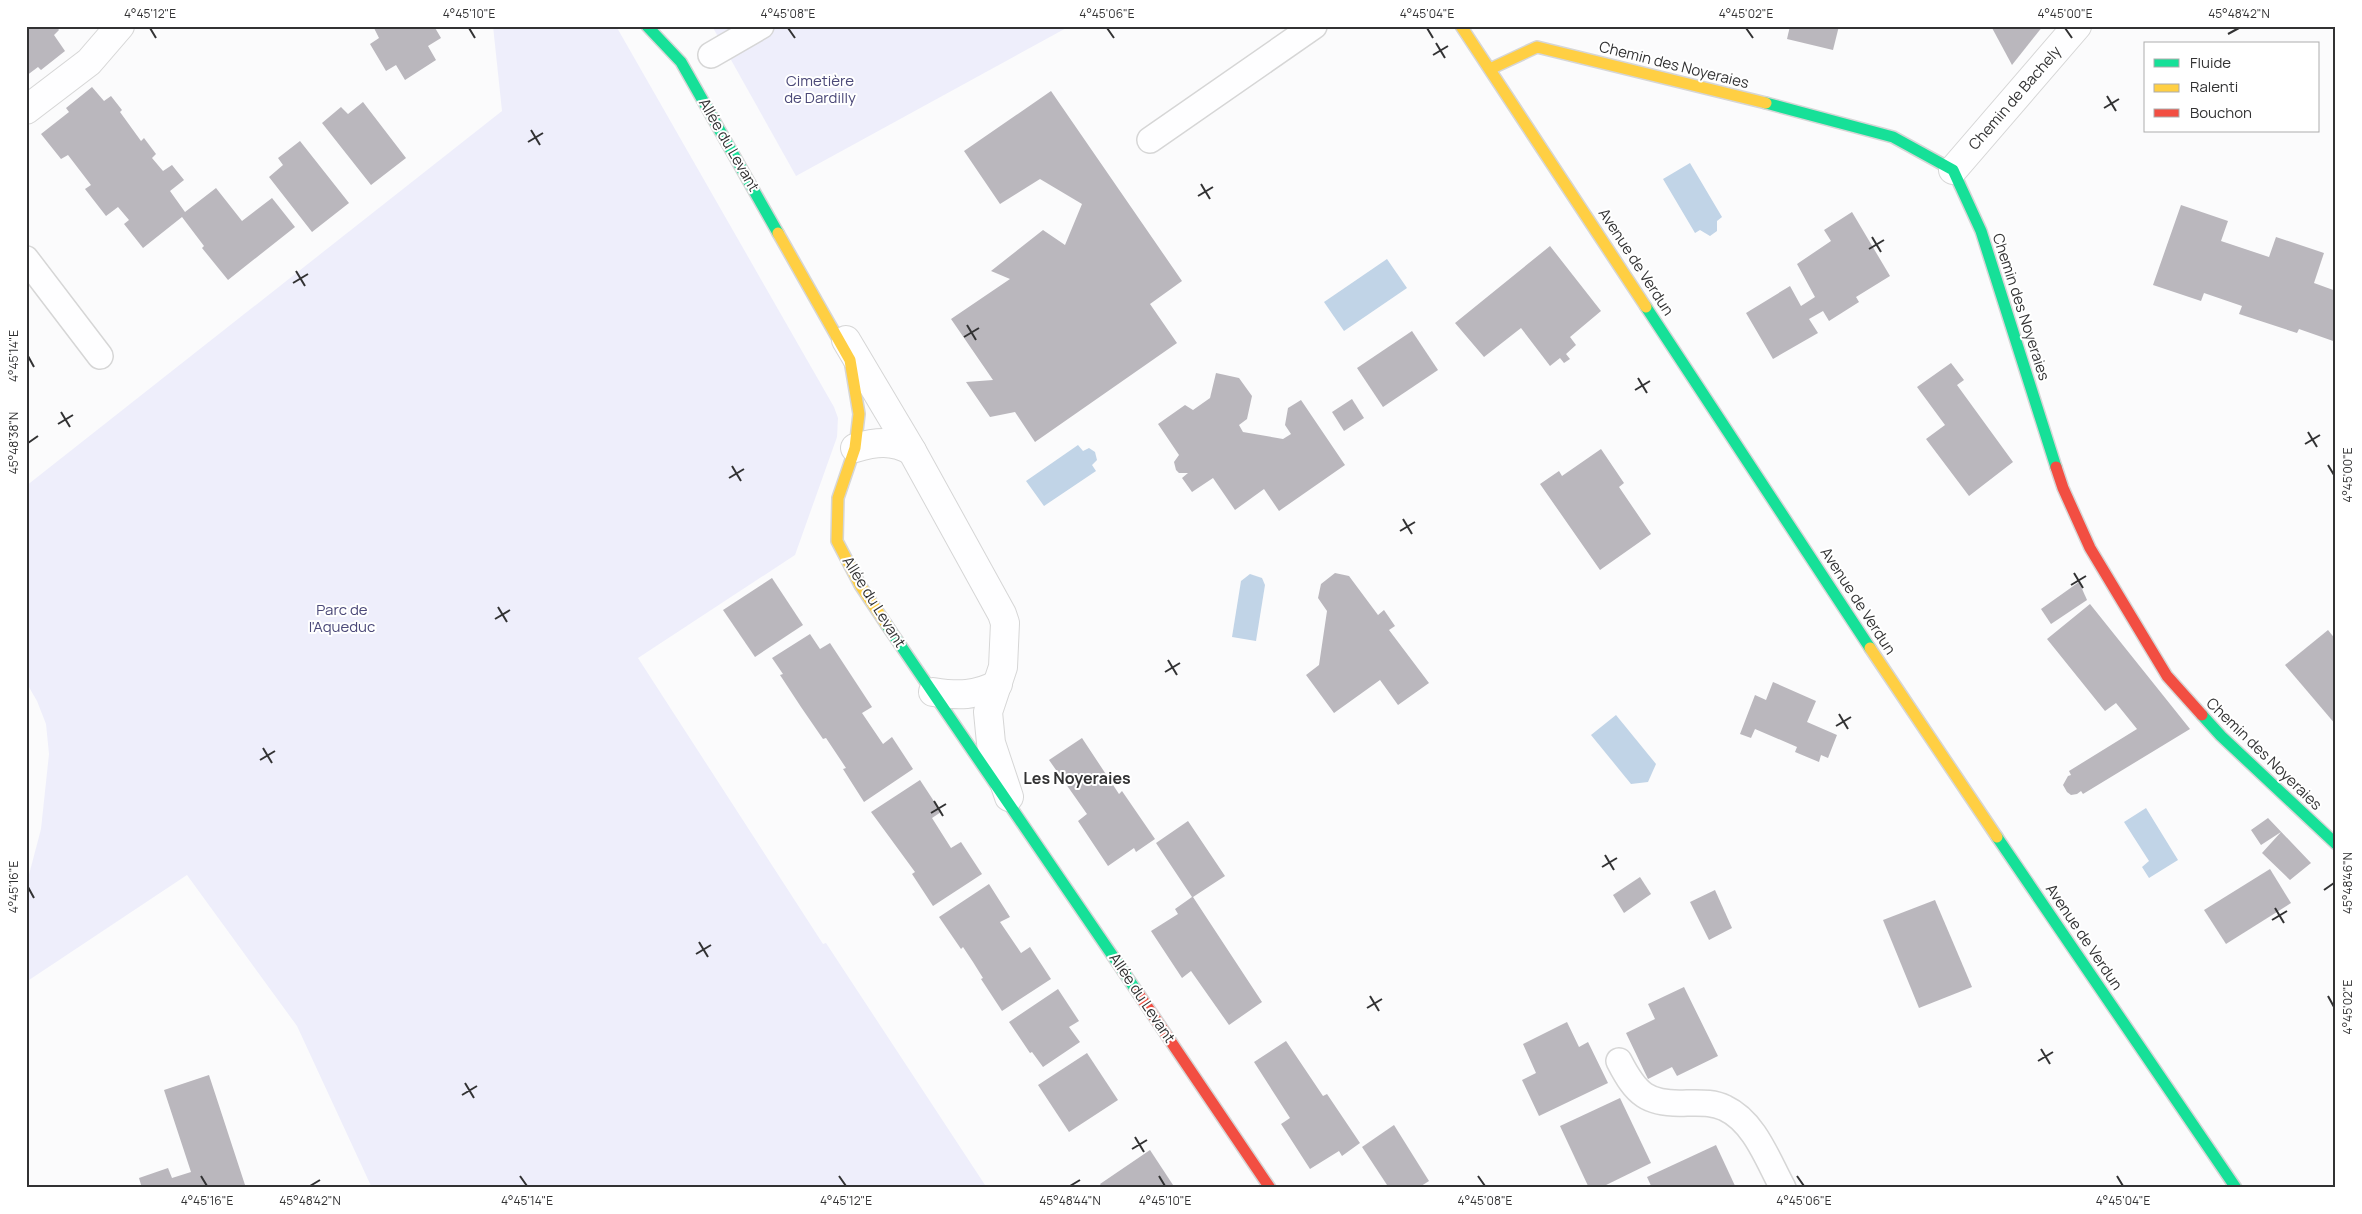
<svg xmlns="http://www.w3.org/2000/svg" width="2362" height="1214" font-family="Manrope,sans-serif">
<rect width="100%" height="100%" fill="#fbfbfc"/>
<g fill="#eeeefb">
<polygon points="493,26 616,26 834,407 838,418 837,437 795,555 638,658 823,944 826,943 987,1188 372,1188 297,1026 187,875 26,982 26,886 41,829 49,754 46,724 37,701 26,682 26,486 502,111"/>
<polygon points="712,26 1070,26 796,176"/>
</g>
<g fill="#c1d4e7">
<polygon points="1690,163 1722,217 1717,221 1717,231 1710,236 1700,230 1695,233 1663,179"/>
<polygon points="1387,259 1407,288 1344,331 1324,302"/>
<polygon points="1078,445 1083,451 1089,448 1095,452 1097,460 1092,465 1096,471 1044,506 1026,481"/>
<polygon points="1250,574 1262,578 1265,585 1256,641 1232,637 1241,581"/>
<polygon points="1616,715 1656,764 1648,782 1631,784 1591,735"/>
<polygon points="2146,808 2178,860 2149,878 2142,867 2149,861 2124,822"/>
</g>
<g fill="#bab7bd">
<polygon points="26,26 56,26 59,30 54,35 65,51 41,70 38,67 26,76"/>
<polygon points="373,26 434,26 441,38 428,46 436,60 405,80 396,65 386,71 370,44 379,38"/>
<polygon points="1790,26 1839,26 1833,50 1787,39"/>
<polygon points="1991,26 2043,26 2012,65"/>
<polygon points="92,87 104,101 111,96 122,110 120,112 141,141 144,138 156,154 152,158 163,171 172,165 184,180 170,191 185,212 216,188 242,221 272,198 295,227 228,280 202,248 204,246 182,217 143,248 124,224 129,220 118,207 106,216 85,189 91,185 68,155 61,159 41,134 69,112 66,108"/>
<polygon points="1051,91 1182,281 1150,304 1177,343 1035,442 1015,412 990,417 966,382 993,380 951,319 1010,279 991,271 1043,230 1065,245 1082,204 1040,179 1000,204 964,151"/>
<polygon points="363,102 406,158 371,185 322,123 341,107 348,114"/>
<polygon points="300,141 349,203 312,232 269,177 283,165 278,158"/>
<polygon points="2181,205 2228,221 2221,241 2269,257 2276,237 2324,253 2314,283 2336,291 2336,342 2299,329 2297,333 2239,314 2242,306 2204,293 2201,301 2153,285"/>
<polygon points="1852,212 1890,276 1856,297 1859,302 1829,321 1823,311 1809,319 1818,333 1773,359 1746,313 1790,286 1801,306 1815,297 1797,264 1831,241 1824,230"/>
<polygon points="1550,246 1601,311 1570,337 1576,345 1566,354 1570,359 1564,363 1560,358 1550,366 1521,328 1484,357 1455,323"/>
<polygon points="1412,331 1438,370 1383,407 1357,368"/>
<polygon points="1951,363 1964,380 1957,385 2013,462 1969,496 1926,439 1945,425 1917,387"/>
<polygon points="1216,373 1239,378 1252,396 1247,419 1239,425 1243,432 1283,439 1291,434 1285,425 1288,408 1301,400 1345,465 1279,511 1264,489 1235,510 1213,478 1192,492 1182,478 1188,473 1179,473 1176,470 1174,462 1179,455 1158,424 1185,405 1193,410 1210,398"/>
<polygon points="1352,399 1364,418 1344,431 1332,412"/>
<polygon points="1601,449 1624,483 1619,487 1651,534 1600,570 1540,484 1559,471 1562,476"/>
<polygon points="1335,573 1349,576 1378,615 1384,610 1395,626 1389,630 1429,683 1398,705 1380,680 1334,713 1306,675 1319,665 1327,611 1318,598 1321,584"/>
<polygon points="772,578 803,625 755,657 723,610"/>
<polygon points="2079,582 2087,600 2051,624 2041,609"/>
<polygon points="2090,604 2190,729 2083,794 2081,791 2077,794 2071,795 2067,792 2063,785 2068,776 2071,775 2069,771 2137,729 2116,703 2105,711 2047,639"/>
<polygon points="2328,630 2336,640 2336,725 2285,665"/>
<polygon points="810,634 820,649 830,643 872,707 862,713 883,744 892,737 913,769 864,802 843,769 846,768 826,738 823,739 801,707 780,675 783,674 772,658"/>
<polygon points="1773,682 1816,701 1807,722 1837,735 1828,758 1821,755 1819,762 1795,752 1797,747 1755,729 1751,738 1740,734 1755,695 1766,700"/>
<polygon points="1082,738 1119,794 1122,791 1155,839 1136,852 1134,848 1108,866 1078,821 1087,814 1049,760"/>
<polygon points="920,780 941,812 932,818 951,848 961,842 982,874 933,906 912,874 915,872 871,812"/>
<polygon points="2268,818 2311,863 2290,880 2262,853 2281,832 2261,845 2251,830"/>
<polygon points="1188,821 1225,876 1193,897 1262,1002 1229,1025 1191,971 1182,978 1151,931 1178,914 1175,909 1192,897 1156,843"/>
<polygon points="2270,869 2291,903 2226,944 2204,910"/>
<polygon points="1640,877 1651,894 1624,913 1613,895"/>
<polygon points="989,884 1010,917 1000,922 1021,953 1030,947 1051,979 1002,1011 981,979 983,978 973,962 963,947 961,949 939,917"/>
<polygon points="1715,890 1732,928 1709,940 1690,902"/>
<polygon points="1935,900 1972,987 1919,1008 1883,920"/>
<polygon points="1684,987 1718,1056 1677,1076 1672,1067 1648,1079 1626,1033 1655,1019 1648,1004"/>
<polygon points="1058,989 1079,1021 1069,1027 1080,1042 1043,1067 1032,1052 1030,1053 1009,1022"/>
<polygon points="1567,1022 1579,1047 1588,1042 1608,1083 1539,1116 1522,1080 1536,1073 1523,1044"/>
<polygon points="1286,1041 1323,1096 1327,1094 1360,1143 1342,1156 1339,1151 1310,1169 1281,1124 1290,1118 1254,1062"/>
<polygon points="1087,1053 1118,1100 1069,1132 1038,1085"/>
<polygon points="209,1075 246,1188 142,1188 139,1178 168,1168 172,1178 191,1172 164,1090"/>
<polygon points="1620,1098 1651,1163 1600,1188 1589,1188 1560,1126"/>
<polygon points="1394,1125 1429,1181 1418,1188 1389,1188 1362,1147"/>
<polygon points="1716,1145 1736,1188 1652,1188 1647,1177"/>
<polygon points="1150,1150 1175,1188 1103,1188 1100,1184"/>
</g>
<g fill="none" stroke-linecap="round" stroke-linejoin="round">
<g stroke="#d6d6d6" stroke-width="28">
<g id="lane">
<polyline points="711,55 761,26"/>
<polyline points="1150,140 1314,26"/>
<polyline points="26,259 100,356"/>
<path d="M1619,1061c17,33 28,44 68,42 13,0 26,-1 38,5 30,14 43,53 58,80"/>
</g>
</g>
<g stroke="#d6d6d6" stroke-width="30">
<g id="street">
<polyline points="26,110 89,62 120,26"/>
<polyline points="1953,170 2077,26"/>
<polyline points="846,340 912,451 1002,614 1005,623 1003,667 988,712 991,743 1009,797"/>
<path d="M855,448c21,-6 37,-8 57,3"/>
<path d="M933,692c25,4 43,4 65,-8"/>
</g>
</g>
<g stroke="#d6d6d6" stroke-width="14">
<g id="fast">
<polyline points="647,26 681,62 778,233"/>
<polyline points="1766,103 1893,137 1953,170 1981,231 2056,467"/>
<polyline points="1646,307 1870,648"/>
<polyline points="886,624 1138,993"/>
<polyline points="2202,715 2221,736 2336,844"/>
<polyline points="1997,837 2236,1188"/>
</g>
</g>
<g stroke="#d6d6d6" stroke-width="14">
<g id="slow">
<polyline points="1461,26 1646,307"/>
<polyline points="1490,69 1537,47 1766,103"/>
<polyline points="778,233 850,360 859,414 855,448 838,498 837,541 860,585 886,624"/>
<polyline points="1870,648 1997,837"/>
</g>
</g>
<g stroke="#d6d6d6" stroke-width="14">
<g id="jam">
<polyline points="2056,467 2063,488 2090,548 2167,676 2202,715"/>
<polyline points="1138,993 1270,1188"/>
</g>
</g>
<use href="#lane" stroke="#fefeff" stroke-width="25"/>
<use href="#street" stroke="#fefeff" stroke-width="28"/>
<use href="#fast" stroke="#16e098" stroke-width="11"/>
<use href="#slow" stroke="#ffcf43" stroke-width="11"/>
<use href="#jam" stroke="#f24e42" stroke-width="11"/>
</g>
<path fill="none" stroke="#323233" stroke-width="2" d="M150,28l6,10M469,28l6,10M788,28l7,10M1107,28l7,10M1427,28l6,10M1746,28l7,10M2065,28l7,10M2228,34l11,-6M1436,43l9,15M1433,55l15,-9M2107,96l9,15M2104,108l15,-9M531,130l9,15M528,142l15,-9M1201,184l9,15M1198,196l15,-9M1872,237l9,15M1869,249l15,-9M296,271l9,15M293,283l15,-9M967,325l9,15M964,337l15,-9M28,356l6,11M1638,378l9,15M1635,390l15,-9M61,412l9,15M58,424l15,-9M2308,432l9,15M28,443l10,-7M2305,444l15,-9M2328,465l6,10M732,466l9,15M729,478l15,-9M1403,519l9,15M1400,531l15,-9M2074,573l9,15M2071,585l15,-9M498,607l9,15M495,619l15,-9M1168,660l9,15M1165,672l15,-9M1839,714l9,15M1836,726l15,-9M263,748l9,15M260,760l15,-9M934,801l9,15M931,813l15,-9M1605,855l9,15M1602,867l15,-9M28,887l6,11M2324,890l10,-7M2275,908l9,15M2272,920l15,-9M699,942l9,15M696,954l15,-9M1370,996l9,15M2328,996l6,11M1367,1008l15,-9M2041,1049l9,15M2038,1061l15,-9M465,1083l9,15M462,1095l15,-9M1135,1137l9,15M1132,1149l15,-9M201,1176l6,10M520,1176l7,10M839,1176l7,10M1159,1176l6,10M1478,1176l7,10M1797,1176l7,10M2117,1176l6,10M310,1186l10,-6M1070,1186l10,-6"/>
<g text-anchor="middle" stroke-width="4" stroke-linejoin="round" paint-order="stroke">
<g font-size="15" fill="#323233" stroke="#fff">
<text transform="translate(1674 65) rotate(14)" y="5">Chemin des Noyeraies</text>
<text transform="translate(2015 98) rotate(-49)" y="5">Chemin de Bachely</text>
<text transform="translate(729 145) rotate(60)" y="5">Allée du Levant</text>
<text transform="translate(1636 262) rotate(57)" y="5">Avenue de Verdun</text>
<text transform="translate(2021 307) rotate(72)" y="5">Chemin des Noyeraies</text>
<text transform="translate(1858 601) rotate(57)" y="5">Avenue de Verdun</text>
<text transform="translate(874 602) rotate(58)" y="5">Allée du Levant</text>
<text transform="translate(2264 754) rotate(44)" y="5">Chemin des Noyeraies</text>
<text transform="translate(2084 937) rotate(56)" y="5">Avenue de Verdun</text>
<text transform="translate(1142 998) rotate(56)" y="5">Allée du Levant</text>
</g>
<g font-size="15" fill="#4b4978" stroke="#fff">
<text x="820" y="86">Cimetière<tspan x="820" dy="17">de Dardilly</tspan></text>
<text x="342" y="615">Parc de<tspan x="342" dy="17">l'Aqueduc</tspan></text>
</g>
<g font-size="16" font-weight="bold" fill="#323233" stroke="#fff">
<text x="1077" y="784">Les Noyeraies</text>
</g>
</g>
<rect width="2362" height="1214" fill="none" stroke="#ffffff" stroke-width="55"/>
<rect x="2144" y="42" width="175" height="90" fill="#ffffff" stroke="#adadad"/>
<rect x="2154" y="59" width="25" height="8" fill="#16e098" stroke="#adadad"/>
<text x="2190" y="68" font-size="15" fill="#323233">Fluide</text>
<rect x="2154" y="84" width="25" height="8" fill="#ffcf43" stroke="#adadad"/>
<text x="2190" y="92" font-size="15" fill="#323233">Ralenti</text>
<rect x="2154" y="109" width="25" height="8" fill="#f24e42" stroke="#adadad"/>
<text x="2190" y="118" font-size="15" fill="#323233">Bouchon</text>
<rect x="28" y="28" width="2306" height="1158" fill="none" stroke="#323233" stroke-width="2"/>
<g font-size="12" text-anchor="middle" fill="#323233">
<text x="150" y="18">4°45'12"E</text>
<text x="469" y="18">4°45'10"E</text>
<text x="788" y="18">4°45'08"E</text>
<text x="1107" y="18">4°45'06"E</text>
<text x="1427" y="18">4°45'04"E</text>
<text x="1746" y="18">4°45'02"E</text>
<text x="2065" y="18">4°45'00"E</text>
<text x="2239" y="18">45°48'42"N</text>
<text transform="translate(14 356) rotate(-90)" y="4">4°45'14"E</text>
<text transform="translate(14 443) rotate(-90)" y="4">45°48'38"N</text>
<text transform="translate(2348 475) rotate(-90)" y="4">4°45'00"E</text>
<text transform="translate(2348 883) rotate(-90)" y="4">45°48'46"N</text>
<text transform="translate(14 887) rotate(-90)" y="4">4°45'16"E</text>
<text transform="translate(2348 1007) rotate(-90)" y="4">4°45'02"E</text>
<text x="207" y="1205">4°45'16"E</text>
<text x="310" y="1205">45°48'42"N</text>
<text x="527" y="1205">4°45'14"E</text>
<text x="846" y="1205">4°45'12"E</text>
<text x="1070" y="1205">45°48'44"N</text>
<text x="1165" y="1205">4°45'10"E</text>
<text x="1485" y="1205">4°45'08"E</text>
<text x="1804" y="1205">4°45'06"E</text>
<text x="2123" y="1205">4°45'04"E</text>
</g>
</svg>
